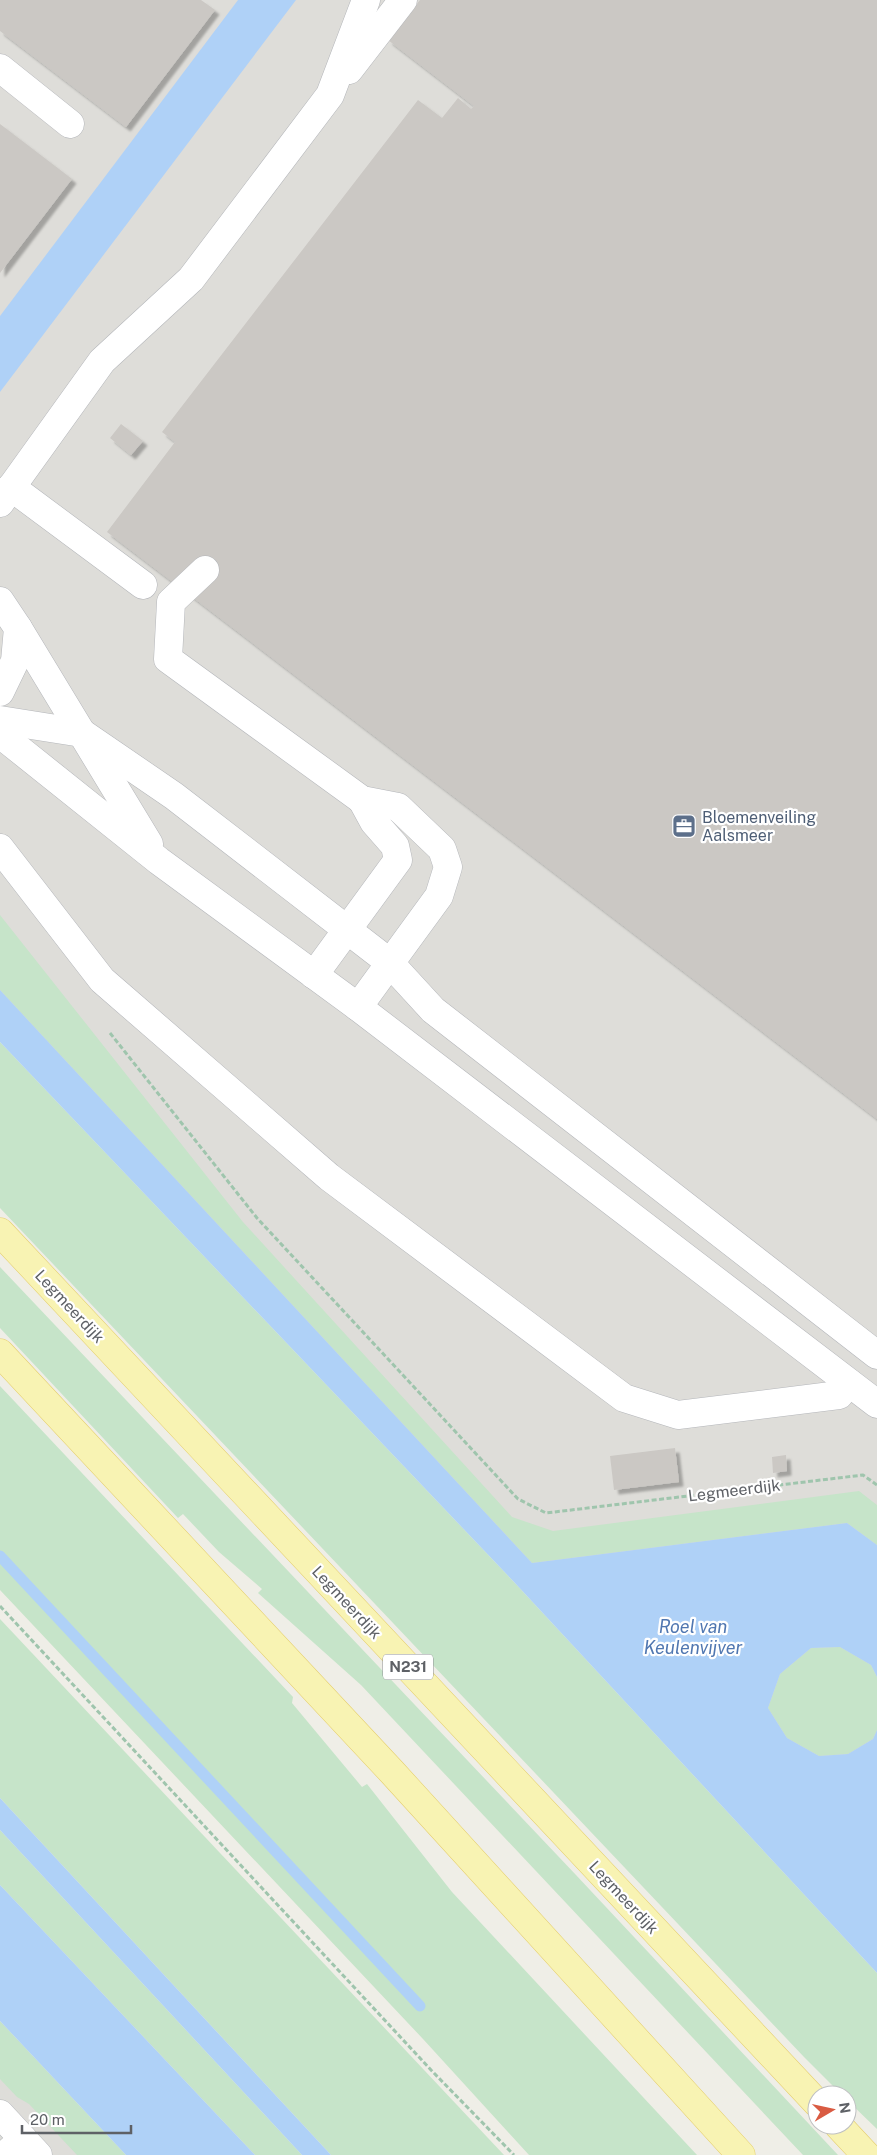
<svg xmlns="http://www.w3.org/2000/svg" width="877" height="2155" font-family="'Public Sans',sans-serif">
<defs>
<filter id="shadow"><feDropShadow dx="4.5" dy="4.5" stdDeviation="1" flood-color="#0004"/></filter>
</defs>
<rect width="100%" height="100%" fill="#efeee7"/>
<g fill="#deddd9">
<polygon points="0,0 877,0 877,1949 0,1024"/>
<polygon points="0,2056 91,2155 0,2155"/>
</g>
<g fill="#c6e4c9">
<polygon points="0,915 243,1222 512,1517 553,1531 859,1491 877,1505 877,1545 847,1523 532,1563 0,990"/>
<polygon points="0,1042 514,1582 877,1973 877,2129 847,2100 847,2095 842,2095 804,2057 0,1208"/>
<polygon points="0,1267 576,1875 838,2155 803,2155 361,1685 258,1593 262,1589 219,1552 183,1514 178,1518 0,1328"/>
<polygon points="0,1386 293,1697 292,1703 362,1787 367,1784 452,1892 697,2155 529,2155 423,2039 0,1590"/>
<polygon points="0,1619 504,2155 331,2155 0,1798"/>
<polygon points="840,1647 871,1665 877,1677 877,1730 873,1739 848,1754 819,1756 787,1738 768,1708 780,1674 811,1648"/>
<polygon points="0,1830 302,2155 255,2155 0,1885"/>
<polygon points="0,2021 126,2155 77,2155 29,2104 17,2097 0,2079"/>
</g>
<g fill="#afd1f7">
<polygon points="238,0 296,0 0,392 0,316"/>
<polygon points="0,990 532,1563 847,1523 877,1545 877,1677 871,1665 840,1647 811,1648 780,1674 768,1708 787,1738 819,1756 848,1754 873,1739 877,1730 877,1973 514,1582 0,1042"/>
<polygon points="0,1798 331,2155 302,2155 0,1830"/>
<polygon points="0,1885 255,2155 126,2155 0,2021"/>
</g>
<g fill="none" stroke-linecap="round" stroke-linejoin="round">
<polyline stroke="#afd1f7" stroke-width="11" points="0,1556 420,2006"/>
</g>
<g fill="#cbc8c4" filter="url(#shadow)">
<polygon points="0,0 201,0 215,10 126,127 0,31"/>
<polygon points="420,0 877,0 877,1119 107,532 175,442 162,432 418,100 442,118 458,98 471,109 474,106 388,40"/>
<polygon points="0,124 72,179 0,273"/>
<polygon points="121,424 143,441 131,455 110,438"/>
<polygon points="675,1448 679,1482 614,1490 610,1456"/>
<polygon points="786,1455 787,1471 773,1473 772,1457"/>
</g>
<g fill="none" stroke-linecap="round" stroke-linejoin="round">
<g stroke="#b4b6ba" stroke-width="29">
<g id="minor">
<polyline points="0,68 70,124"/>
<polyline points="349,70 403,0"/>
<polyline points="11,487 143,585"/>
<polyline points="0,503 102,361 191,279 330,95 366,0"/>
<polyline points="205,570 171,602 168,659 362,800 398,807 442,849 448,867 439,896 358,1007"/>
<polyline points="0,601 18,628 15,661 0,692"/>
<polyline points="18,628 149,844"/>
<polyline points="0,720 82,733 174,796 389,962 433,1010 877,1355"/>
<polyline points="0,734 159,861 358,1007 877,1404"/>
<polyline points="0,848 102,980 329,1177 624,1398 678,1415 839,1395 849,1383"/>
<polyline points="314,975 398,860 395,846 374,822 362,800"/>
<polyline points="0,2114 38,2155"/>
<polyline points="5,2155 23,2139"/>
</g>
</g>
<g stroke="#e5cd6a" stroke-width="29">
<g id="major">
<polyline points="0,1232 817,2103"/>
<polyline points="0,1353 392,1772 741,2155"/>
<polyline points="838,2125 866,2155"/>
</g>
</g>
<g stroke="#9fc5ad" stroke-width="3" stroke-dasharray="5 2.5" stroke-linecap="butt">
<polyline points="110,1033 257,1218 518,1499 546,1513 863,1475 877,1485"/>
<polyline points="0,1606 431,2070 514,2155"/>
</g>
<use href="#minor" stroke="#fff" stroke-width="28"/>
<use href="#major" stroke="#f8f3b3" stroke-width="28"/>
</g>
<defs>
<g id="office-square" transform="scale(1.25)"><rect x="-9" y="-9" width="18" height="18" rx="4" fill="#5c6f8a" stroke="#fff"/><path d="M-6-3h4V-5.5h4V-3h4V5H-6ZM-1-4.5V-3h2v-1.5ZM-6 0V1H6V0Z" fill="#fff"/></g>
</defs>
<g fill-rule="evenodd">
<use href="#office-square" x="684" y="826"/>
</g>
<g text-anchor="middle" stroke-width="4.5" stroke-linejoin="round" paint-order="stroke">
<rect fill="#fff" stroke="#8e9094" stroke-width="1" x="383" y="1654.5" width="50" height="25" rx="4"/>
<g font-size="15" font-weight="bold" fill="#5e6166">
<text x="408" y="1672">N231</text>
</g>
<g font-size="16" fill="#4e5e75" stroke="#fff" text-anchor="start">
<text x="702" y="823">Bloemenveiling<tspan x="702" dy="18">Aalsmeer</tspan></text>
</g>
<g font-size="16" fill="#5e6166" stroke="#fff">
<text transform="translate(70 1306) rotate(47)" y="6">Legmeerdijk</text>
<text transform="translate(734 1490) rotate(-7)" y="6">Legmeerdijk</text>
<text transform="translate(347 1602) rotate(47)" y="6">Legmeerdijk</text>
<text transform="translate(624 1897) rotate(47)" y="6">Legmeerdijk</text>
</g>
<g font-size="18" font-style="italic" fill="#5077b1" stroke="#fff">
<text x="693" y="1633">Roel van<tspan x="693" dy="21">Keulenvijver</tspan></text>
</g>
</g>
<g transform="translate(832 2110) rotate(81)"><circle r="24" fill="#ffffff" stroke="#bfc0c2"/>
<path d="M0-4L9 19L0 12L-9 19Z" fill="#d95b42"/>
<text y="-8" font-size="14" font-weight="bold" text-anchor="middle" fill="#5e6166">N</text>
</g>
<path d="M22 2125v8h109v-8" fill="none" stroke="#5e6166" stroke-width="2.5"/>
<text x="30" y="2125" font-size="15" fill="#5e6166" stroke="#ffffff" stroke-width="4" paint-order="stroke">20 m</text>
</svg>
